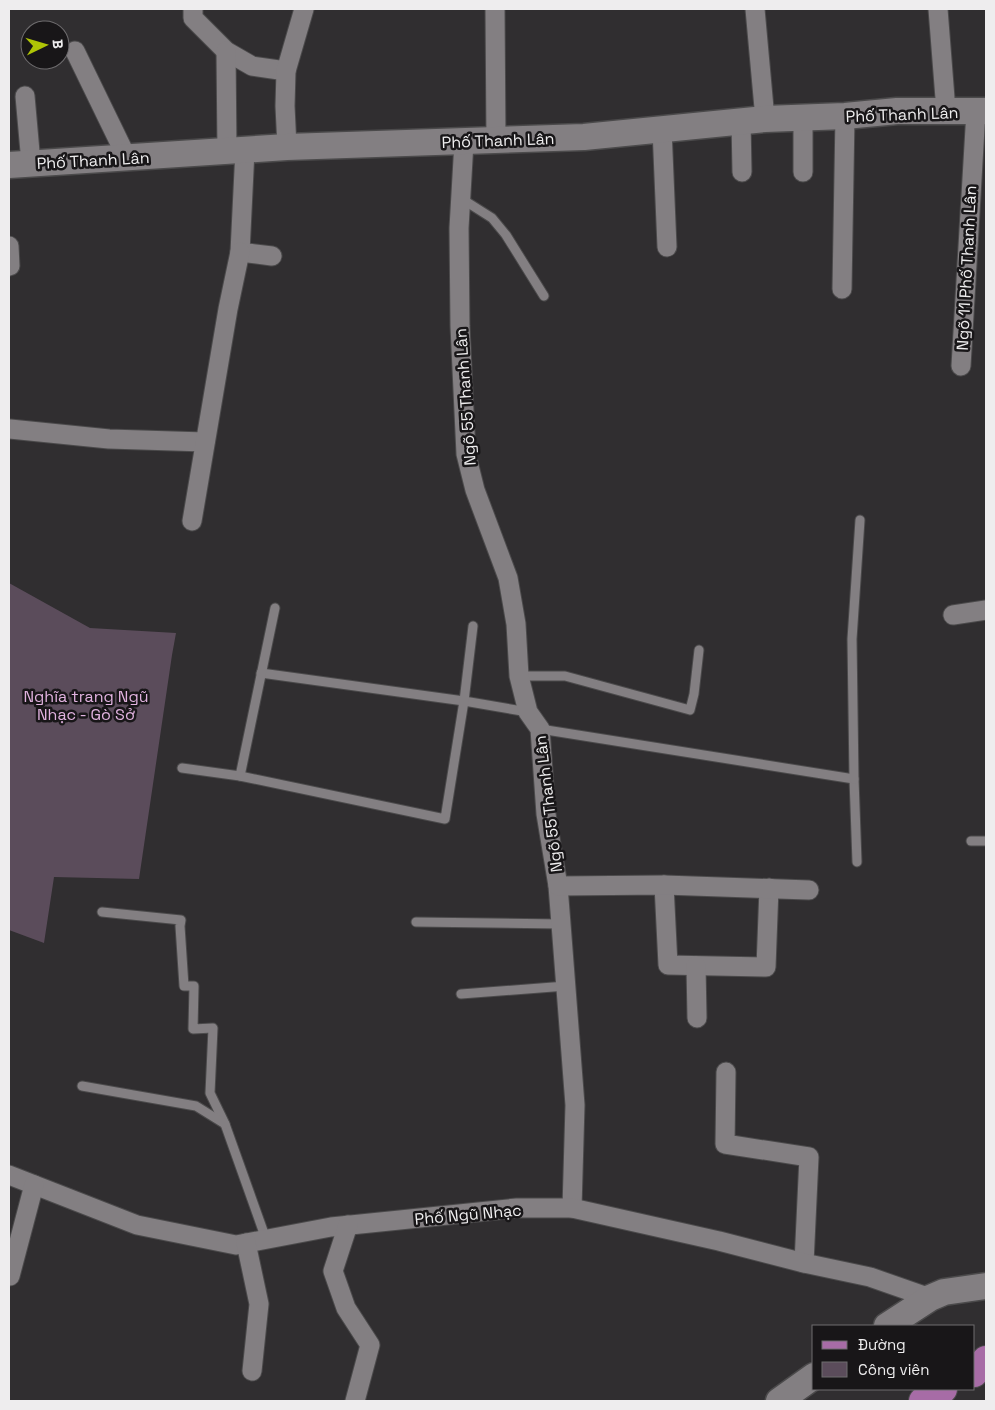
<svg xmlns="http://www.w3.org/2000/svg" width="995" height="1410" font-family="'Space Grotesk',sans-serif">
<rect width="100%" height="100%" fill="#302e30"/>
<polygon fill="#5b4c5b" points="9,583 90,628 176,633 172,655 139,879 54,877 44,943 9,930"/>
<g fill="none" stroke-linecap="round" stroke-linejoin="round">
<g stroke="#4b4a4b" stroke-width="11">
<g id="lane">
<polyline points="462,199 492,218 506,235 544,296"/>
<polyline points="261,673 464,701 528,712"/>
<polyline points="519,676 565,676 690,710 694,694 699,650"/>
<polyline points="540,729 854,779 857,862"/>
<polyline points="182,768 240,776 275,608"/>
<polyline points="240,776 445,819 464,701 473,626"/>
<polyline points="854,779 852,639 860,520"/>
<polyline points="971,841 986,841"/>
<polyline points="102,912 181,920 180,926 184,986 194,986 193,1029 213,1028 210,1093 225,1124 266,1239"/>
<polyline points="416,922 561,924"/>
<polyline points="461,994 566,986"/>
<polyline points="82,1086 196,1106 225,1124"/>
</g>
</g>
<g stroke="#4b4a4b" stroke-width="21">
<g id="street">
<polyline points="193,9 193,18 226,51 252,66 286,71"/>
<polyline points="495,9 496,140"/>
<polyline points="755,9 765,119"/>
<polyline points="938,9 946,111"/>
<polyline points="75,51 127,158"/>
<polyline points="226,51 227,152"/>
<polyline points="25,96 31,163"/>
<polyline points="803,117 803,172"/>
<polyline points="741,121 742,172"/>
<polyline points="662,129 667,247"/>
<polyline points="464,142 459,228 460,326 466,454 475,490 508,578 516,624 519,676 528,712 540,729 546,814 558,886 561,924 575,1105 572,1208"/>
<polyline points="287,147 285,106 286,71 304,9"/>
<polyline points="245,150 240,252 272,256"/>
<polyline points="9,246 10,266"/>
<polyline points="842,289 845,116"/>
<polyline points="961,366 976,111"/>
<polyline points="10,429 109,439 205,442"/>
<polyline points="192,521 228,309 240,252"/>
<polyline points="953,615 986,610"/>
<polyline points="664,885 668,965 766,967 769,888"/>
<polyline points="558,886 664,885 809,890"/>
<polyline points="696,966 697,1018"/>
<polyline points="726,1072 725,1144 809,1157 804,1263"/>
<polyline points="9,1175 137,1225 236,1245 331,1227 517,1208 572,1208 719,1241 804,1263 870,1277 930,1298"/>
<polyline points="348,1225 333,1271 346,1308 370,1345 355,1401"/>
<polyline points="246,1243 259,1304 252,1371"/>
<polyline points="10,1276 34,1185"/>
</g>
</g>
<g stroke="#4b4a4b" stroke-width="29">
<g id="secondary">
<polyline points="9,165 287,147 584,137 765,119 845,116 897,111 986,111"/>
<polyline points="887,1326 930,1298 944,1292 986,1286"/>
<polyline points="779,1401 814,1376"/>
</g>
</g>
<g stroke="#4b4a4b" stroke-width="30">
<g id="primary">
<polyline points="974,1373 986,1360"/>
<polyline points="923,1401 943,1389"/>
</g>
</g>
<use href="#lane" stroke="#837f82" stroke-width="9"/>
<use href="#street" stroke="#837f82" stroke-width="19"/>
<use href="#secondary" stroke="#837f82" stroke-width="26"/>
<use href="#primary" stroke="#a76ca6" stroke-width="28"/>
</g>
<g text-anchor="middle" stroke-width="5" stroke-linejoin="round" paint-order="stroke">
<g font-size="16" fill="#eeedee" stroke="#181618">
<text transform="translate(902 114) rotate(-2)" y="6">Phố Thanh Lân</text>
<text transform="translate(498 140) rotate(-2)" y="6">Phố Thanh Lân</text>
<text transform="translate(93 160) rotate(-3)" y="6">Phố Thanh Lân</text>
<text transform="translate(966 268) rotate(-87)" y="6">Ngõ 11 Phố Thanh Lân</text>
<text transform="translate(465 397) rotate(-94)" y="6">Ngõ 55 Thanh Lân</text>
<text transform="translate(548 804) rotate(-97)" y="6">Ngõ 55 Thanh Lân</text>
<text transform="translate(468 1214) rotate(-5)" y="6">Phố Ngũ Nhạc</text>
</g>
<g font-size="16" fill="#e1b2df" stroke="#181618">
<text x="86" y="702">Nghĩa trang Ngũ<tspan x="86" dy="18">Nhạc - Gò Sở</tspan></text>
</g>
</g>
<rect width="995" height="1410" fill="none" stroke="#eeedee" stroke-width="20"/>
<rect x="812" y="1325" width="162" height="65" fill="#181618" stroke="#6e6c6e"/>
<rect x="822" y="1341" width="25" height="8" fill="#a76ca6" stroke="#6e6c6e"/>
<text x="858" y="1350" font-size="15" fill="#eeedee">Đường</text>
<rect x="822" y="1362" width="25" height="15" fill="#5b4c5b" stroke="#6e6c6e"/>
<text x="858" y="1375" font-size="15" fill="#eeedee">Công viên</text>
<g transform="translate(45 45) rotate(85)"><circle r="24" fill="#181618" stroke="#6e6c6e"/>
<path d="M0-4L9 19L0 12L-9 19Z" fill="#afc506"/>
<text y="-8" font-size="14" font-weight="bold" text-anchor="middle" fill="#eeedee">B</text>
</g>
</svg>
